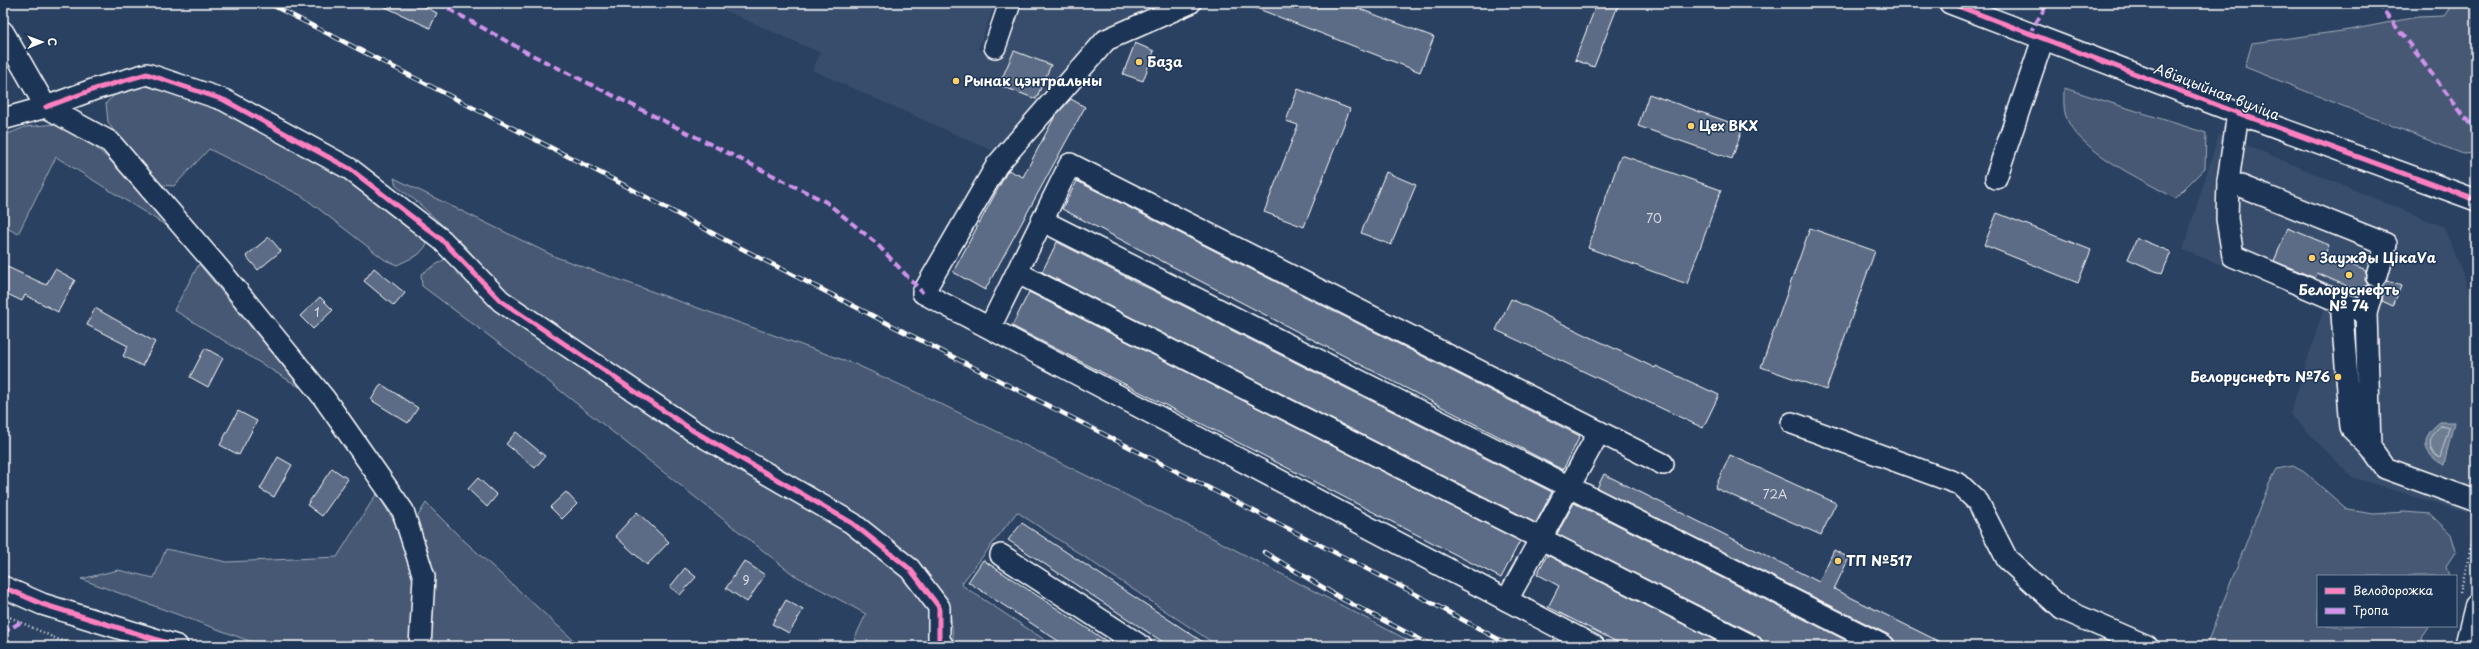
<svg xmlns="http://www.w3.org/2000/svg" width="2479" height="649" font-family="'Playpen Sans',sans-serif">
<rect width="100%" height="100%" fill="#2a4161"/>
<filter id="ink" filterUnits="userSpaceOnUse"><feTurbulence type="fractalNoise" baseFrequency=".025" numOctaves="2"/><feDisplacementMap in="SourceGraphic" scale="8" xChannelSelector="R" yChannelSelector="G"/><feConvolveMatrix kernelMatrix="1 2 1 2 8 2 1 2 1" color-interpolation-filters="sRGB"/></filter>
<g filter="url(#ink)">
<g fill="#394e6c">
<polygon points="708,3 995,3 978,49 999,58 1020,3 1178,3 1120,34 1002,155 812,70 821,53"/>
<polygon points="2219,134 2444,227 2476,307 2476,468 2467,513 2352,477 2290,414 2325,305 2183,250"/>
</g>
<g fill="#465975" stroke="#a2acba">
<polygon points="2453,3 2476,3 2476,153 2463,154 2245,67 2252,43 2350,30 2417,17 2444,16"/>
<polygon points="124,86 150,86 211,101 345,170 424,231 427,245 418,255 397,265 385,260 302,196 209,149 174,186 161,185 139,171 108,122 106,103"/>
<path d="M2064,88l142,45 -1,35 -30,30c-29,-16 -100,-49 -109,-82 -3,-8 -2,-19 -2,-28z"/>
<polygon points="55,124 79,133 108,158 170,228 56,157 18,234 3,226 3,136 25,127"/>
<polygon points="394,178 556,257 857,365 933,400 1201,532 1419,646 1218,646 1017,512 962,583 963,586 1054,646 954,646 950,609 901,551 687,416 502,291 465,246 416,201 396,186"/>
<polygon points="445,259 472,281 854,534 898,571 927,603 936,646 851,646 866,614 794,575 520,359 422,286 421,274"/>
<polygon points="199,264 301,388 174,310"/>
<polygon points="2293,466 2304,472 2348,510 2374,514 2404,512 2430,514 2451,534 2456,551 2446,566 2449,576 2318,576 2318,626 2430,626 2422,638 2425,646 2206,646 2269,484 2277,469"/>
<polygon points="377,493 401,533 416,584 409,646 263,646 81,579 118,570 154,578 166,549 227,562 337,557"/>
<polygon points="426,503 459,536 580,646 425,646 434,586 429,556 416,519"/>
</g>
<path fill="#6d7d92" stroke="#a7b1be" d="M2440,422h14l-10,43c-23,-12 -24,-28 -4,-43z"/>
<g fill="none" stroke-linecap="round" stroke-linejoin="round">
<path stroke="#c5cbd3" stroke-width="1" d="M2441,426l8,2 -9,30c-16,-8 -10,-24 1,-32z"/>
</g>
<g fill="#5b6c86" stroke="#fff">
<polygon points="377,3 417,3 437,13 430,28"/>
<polygon points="1243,3 1344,3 1434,37 1420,72"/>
<polygon points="1597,3 1619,3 1594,67 1575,60"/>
<polygon points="1135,43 1154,51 1143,81 1123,74"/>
<polygon points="1014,51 1051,65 1036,99 999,85"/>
<polygon points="1298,89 1350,109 1304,227 1264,212 1298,125 1286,121"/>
<polygon points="1649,94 1743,127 1732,159 1638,126"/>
<polygon points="1071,99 1085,107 985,290 953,272 1008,170 1023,177 1055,116"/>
<polygon points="1621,155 1721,190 1687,284 1588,248"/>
<polygon points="1386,172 1416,185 1391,245 1361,233"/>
<polygon points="1077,181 1580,436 1563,470 1062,209"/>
<polygon points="1997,213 2091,250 2078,283 1984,245"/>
<polygon points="1810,228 1875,251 1826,390 1761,367"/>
<polygon points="2288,228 2329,245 2325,254 2366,271 2365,279 2368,284 2360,292 2317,273 2315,278 2274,261"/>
<polygon points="269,237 281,251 258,270 246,256"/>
<polygon points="2137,238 2171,252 2162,274 2128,259"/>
<polygon points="1057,242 1552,492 1536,523 1042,272"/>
<polygon points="3,265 46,285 55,269 75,280 58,312 25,295 22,301 3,292"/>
<polygon points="374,268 405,293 394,306 364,281"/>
<polygon points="2388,281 2401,286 2393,306 2382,301 2383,294 2380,288"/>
<polygon points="1029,292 1520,541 1501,578 1012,326"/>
<polygon points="320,297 333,310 313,329 300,316"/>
<polygon points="1511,299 1655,368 1656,366 1719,395 1703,428 1496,330"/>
<polygon points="95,308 155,342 142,366 123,356 128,346 87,325"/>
<polygon points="205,348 223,358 208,387 190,377"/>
<polygon points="381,384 418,408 408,423 371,400"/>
<polygon points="238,411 257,421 239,455 220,445"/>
<polygon points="516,432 545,456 535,468 506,444"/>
<polygon points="1730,455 1836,503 1821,535 1715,488"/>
<polygon points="278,457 292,465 274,497 260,489"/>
<polygon points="332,468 348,479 322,516 307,505"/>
<polygon points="1604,474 1819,582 1834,550 1849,558 1834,589 1948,646 1896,646 1894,640 1889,635 1597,488"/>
<polygon points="478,478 497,495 487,507 468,489"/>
<polygon points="566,492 577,504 562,519 550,507"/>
<polygon points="1574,503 1857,646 1764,646 1762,640 1757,635 1557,534"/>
<polygon points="637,512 669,542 647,565 615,536"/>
<polygon points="1022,523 1209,646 1169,646 1008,540"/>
<polygon points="1547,555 1726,646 1625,646 1548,607 1559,586 1537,574"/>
<polygon points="983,560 1114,646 1066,646 968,582"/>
<polygon points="744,561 765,575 747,602 726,588"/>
<polygon points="685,568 696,577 680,595 670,587"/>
<polygon points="786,600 803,610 789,633 772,624"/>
</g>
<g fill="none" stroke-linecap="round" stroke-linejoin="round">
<g stroke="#fff" stroke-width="24">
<g id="minor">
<polyline points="1190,3 1106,40 997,165 923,293 1594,646"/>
<polyline points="1950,3 2238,113 2476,200"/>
<polyline points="3,32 46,107 95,89 147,74 224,100 350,169 442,240 501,301 692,430 852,523 910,569 939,607 939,640 943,646"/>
<polyline points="995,47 1010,3"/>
<polyline points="2238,113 2228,181 2386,244 2377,276"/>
<polyline points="3,119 46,107 110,142 221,271 324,398 403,511 424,577 420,646"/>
<polyline points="1996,178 2043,39"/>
<polyline points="2228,181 2227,219 2233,256 2366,313"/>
<polyline points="1043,221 1884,646"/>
<polyline points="1018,273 1752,646"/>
<polyline points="2371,296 2366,313 2370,447 2385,468 2476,501"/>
<polyline points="2341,302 2351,428 2370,447"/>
<polyline points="990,327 1070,164 1663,464"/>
<polyline points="1792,423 1959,484 1978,502 2007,559 2062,609 2147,646"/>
<polyline points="1001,555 1141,646"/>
<polyline points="3,587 42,604 177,646"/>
<polyline points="1507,600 1599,432"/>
</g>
</g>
<g stroke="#fff" stroke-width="25">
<polyline id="major" points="2466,646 2476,606"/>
</g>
<g stroke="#fff" stroke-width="2.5" stroke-dasharray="1 3" stroke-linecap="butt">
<polyline points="2460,593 2476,527"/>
<polyline points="3,614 57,639 79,646"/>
</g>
<use href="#minor" stroke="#1d3557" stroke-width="21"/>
<use href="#major" stroke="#1d3557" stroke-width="22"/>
<g stroke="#fff" stroke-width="4.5">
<g id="rail">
<polyline points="268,3 624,185 727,241 1406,589 1511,646"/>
<polyline points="1264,552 1344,600 1433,646"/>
</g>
</g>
<use href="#rail" stroke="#1d3557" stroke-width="3" stroke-dasharray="9" stroke-linecap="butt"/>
<g stroke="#d193ec" stroke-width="4" stroke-dasharray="8 4" stroke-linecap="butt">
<polyline points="438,3 526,52 826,202 876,243 923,293"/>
<polyline points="2378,3 2476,132"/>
<polyline points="2029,34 2048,3"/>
<polyline points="3,633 21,622"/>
</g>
<g stroke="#1d3557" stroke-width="8">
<g id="cycleway">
<polyline points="1950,3 2238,113 2476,200"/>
<polyline points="46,107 95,89 147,74 224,100 350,169 442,240 501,301 692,430 852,523 910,569 939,607 939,640 943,646"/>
<polyline points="3,587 42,604 177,646"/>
</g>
</g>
<use href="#cycleway" stroke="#ff80c0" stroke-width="5"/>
</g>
</g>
<g fill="#ffd166" stroke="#1d3557" stroke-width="1.5">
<circle cx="1139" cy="62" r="4"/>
<circle cx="956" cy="81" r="4"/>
<circle cx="1691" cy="126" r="4"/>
<circle cx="2312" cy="258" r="4"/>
<circle cx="2349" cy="275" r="4"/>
<circle cx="2338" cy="377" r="4"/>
<circle cx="1838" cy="561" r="4"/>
</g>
<g text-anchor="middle" stroke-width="3" stroke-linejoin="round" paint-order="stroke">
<g font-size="12" fill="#d6dae1">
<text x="1654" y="223">70</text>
<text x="317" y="317">1</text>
<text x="1775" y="499">72А</text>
<text x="746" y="585">9</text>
</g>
<g font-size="14" font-weight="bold" fill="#fff" stroke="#1d3557" text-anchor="start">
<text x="1147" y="67">База</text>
<text x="964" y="86">Рынак цэнтральны</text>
<text x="1699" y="131">Цех ВКХ</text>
<text x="2320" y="263">Заужды ЦікаVа</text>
<text x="2349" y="295" text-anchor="middle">Белоруснефть<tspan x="2349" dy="16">№ 74</tspan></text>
<text x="2330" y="382" text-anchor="end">Белоруснефть №76</text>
<text x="1846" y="566">ТП №517</text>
</g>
<g font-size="14" fill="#fff" stroke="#1d3557">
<text transform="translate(2217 92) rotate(21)" y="5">Авіяцыйная вуліца</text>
</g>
</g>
<rect width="2479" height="649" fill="none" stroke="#1d3557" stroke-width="16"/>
<rect x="8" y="8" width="2463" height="633" fill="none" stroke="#fff" stroke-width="1.5" filter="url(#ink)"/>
<rect x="2317" y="575" width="140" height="52" fill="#1d3557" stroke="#77869a"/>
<rect x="2325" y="588" width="20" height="6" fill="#ff80c0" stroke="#77869a"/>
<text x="2353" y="595" font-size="12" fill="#ffffff">Велодорожка</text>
<rect x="2325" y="608" width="20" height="6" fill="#d193ec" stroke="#77869a"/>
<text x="2353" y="615" font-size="12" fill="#ffffff">Тропа</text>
<g transform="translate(42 42) rotate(89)" stroke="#1d3557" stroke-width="3" paint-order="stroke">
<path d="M0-3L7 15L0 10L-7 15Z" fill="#ffffff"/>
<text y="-6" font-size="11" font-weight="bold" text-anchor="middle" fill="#ffffff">С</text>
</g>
</svg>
